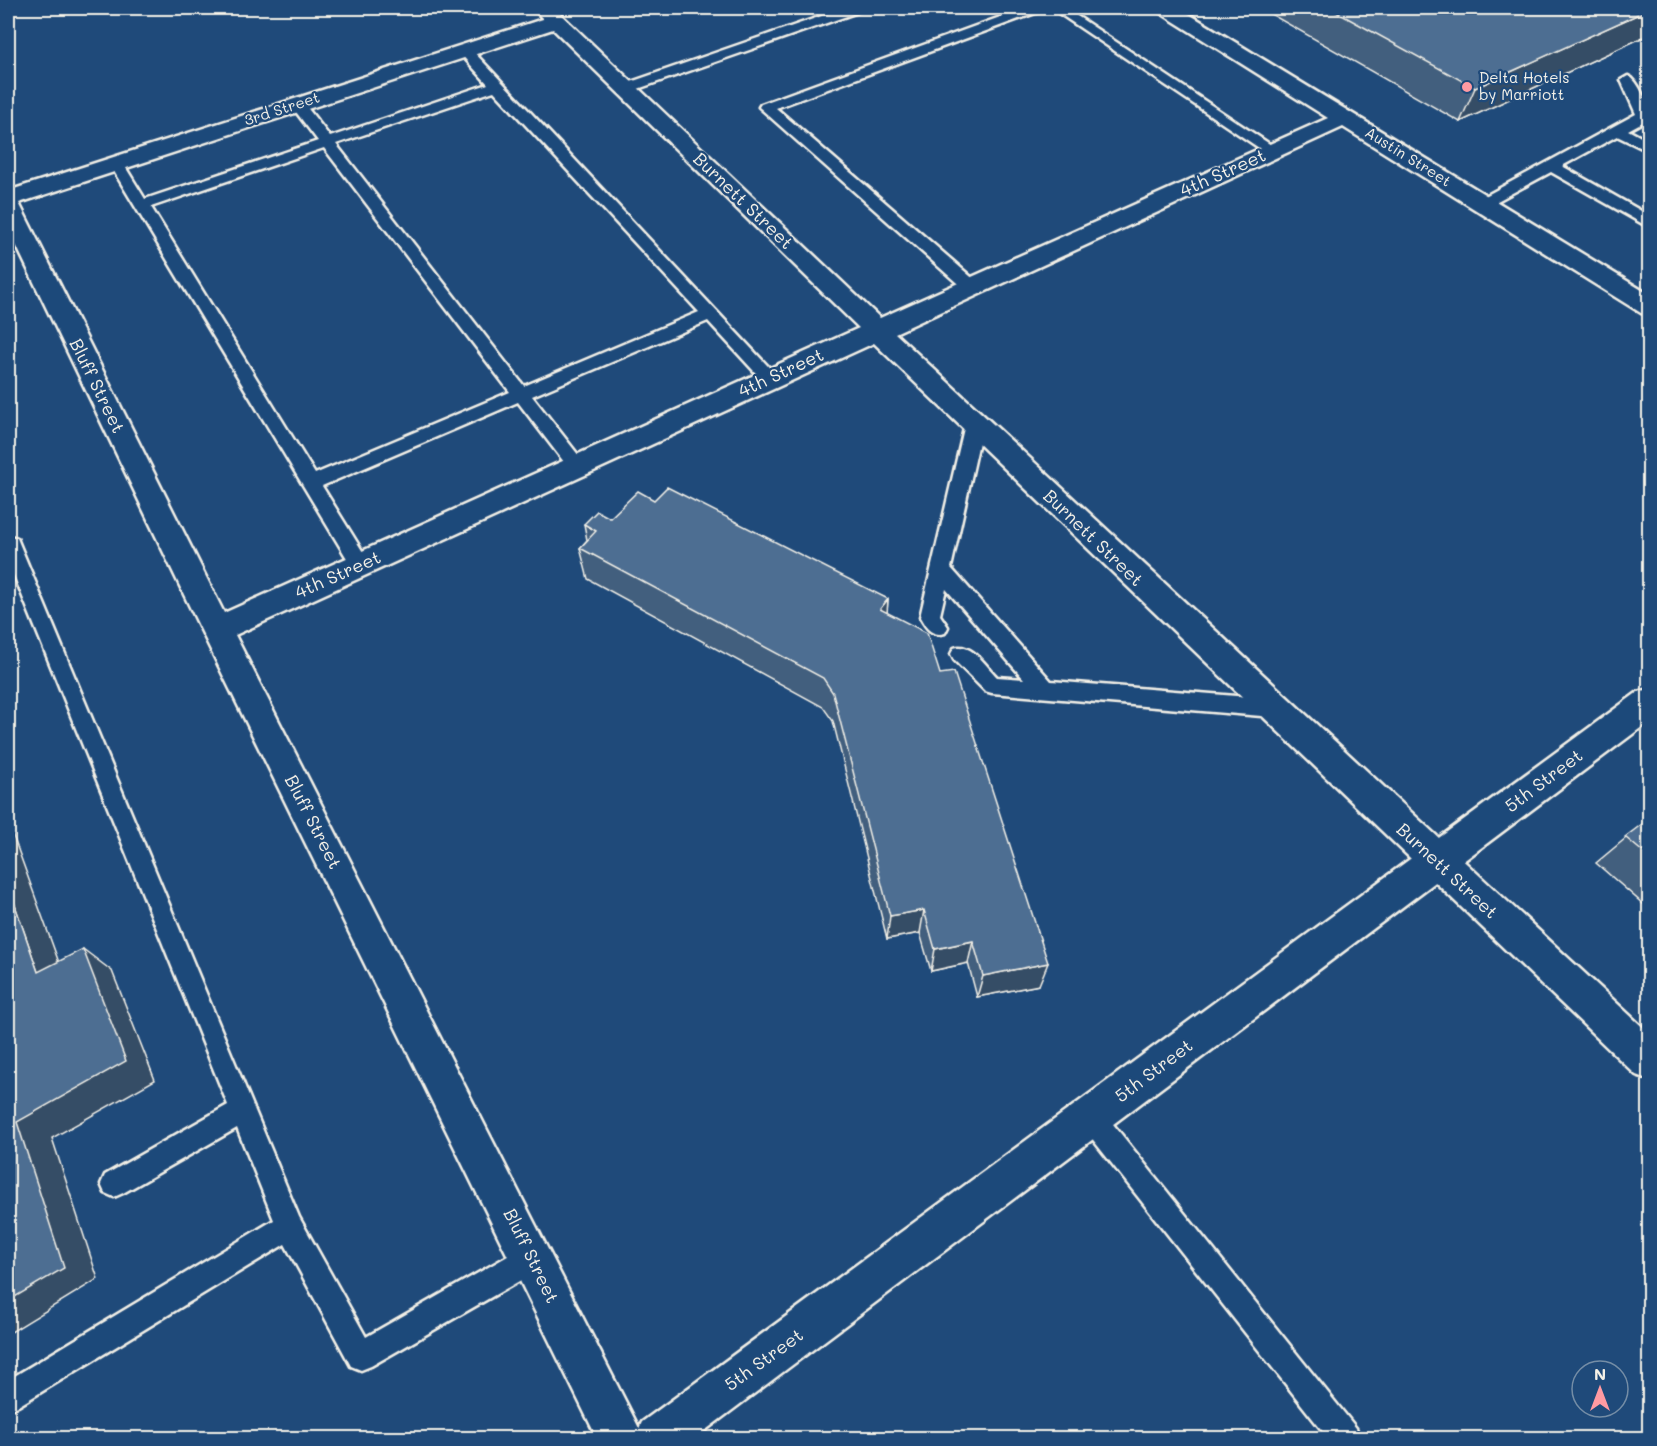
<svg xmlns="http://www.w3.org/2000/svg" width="1657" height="1446" font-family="Mali,sans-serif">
<rect width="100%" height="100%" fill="#1f4a7a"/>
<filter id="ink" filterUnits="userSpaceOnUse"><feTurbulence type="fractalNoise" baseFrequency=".0167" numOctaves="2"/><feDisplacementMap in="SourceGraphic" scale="12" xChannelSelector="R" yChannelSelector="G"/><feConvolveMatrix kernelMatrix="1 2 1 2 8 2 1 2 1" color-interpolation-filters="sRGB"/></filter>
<g filter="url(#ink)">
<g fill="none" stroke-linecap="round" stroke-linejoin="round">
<g stroke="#f4f1e8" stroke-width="5">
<g id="service">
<polygon points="845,8 862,8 861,11 632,91 627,92 620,88 622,85"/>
<polygon points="1025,8 1042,8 1041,11 776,108 977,282 979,286 977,290 965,290 759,107 761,104"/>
<polygon points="1051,8 1065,8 1280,151 1278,154 1268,154"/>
<path d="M465,47l5,1 32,34 277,296 -3,4h-12l-56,-61 -176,75 51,65 3,5 -3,5 -6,2 -6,-2 -53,-69 -196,84 49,79 -3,5 -7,2 -7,-2 -245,-407 2,-3h10l24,39 173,-58 -28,-37 2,-3h10l28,36 158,-53 -30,-33zM494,91l205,221 -175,74 -188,-242zM324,148l186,244 -195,82 -164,-267z"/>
<path d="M1628,76c10,3 22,33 22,42l-22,12 22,12v10l-33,-16 -55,30 88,50v12l-99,-56 -63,34h-10l-3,-3 3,-3 158,-86 -15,-34z"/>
<path d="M974,418l6,2 3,4 -32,144 100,113 222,18 7,3 3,6 -3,6 -7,3 -281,-24 -7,-2 -31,-31 -3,-6 3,-6c17,-6 32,18 43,29l27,2 -78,-90 -6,26 8,12 -3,6c-13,4 -19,-5 -25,-16l45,-193 3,-4z"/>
<polygon points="10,536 17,538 19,543 299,1217 366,1337 522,1248 532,1244 542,1248 546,1258 542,1268 371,1366 361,1370 351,1366 285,1244 18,1406 8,1410 8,1380 274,1220 237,1128 123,1193 114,1197 105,1193 101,1184 105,1175 228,1105 8,560 8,537"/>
<polygon points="1092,1105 1101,1109 1356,1428 1360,1438 1328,1438 1083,1127 1079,1118 1083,1109"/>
</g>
</g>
<g stroke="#f4f1e8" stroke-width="5">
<path id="minor" d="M533,8h21l326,310 448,-200 -169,-106 -3,-4h23l471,287v20l-9,-2 -298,-186 -448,206 755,701v46l-14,-5 -762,-732 -639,292 409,803h-47l-396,-808 -193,-402v-37l535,-172zM553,29l306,299 -635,285 -205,-410z"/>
</g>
<g stroke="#f4f1e8" stroke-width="5">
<polygon id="secondary" points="1650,689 1650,721 695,1438 635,1438 642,1422 1638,692"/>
</g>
<use href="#service" fill="#1f4a7a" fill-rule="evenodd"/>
<use href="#minor" fill="#1f4a7a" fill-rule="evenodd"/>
<use href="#secondary" fill="#1f4a7a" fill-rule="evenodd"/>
</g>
<g fill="#425f7e" stroke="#f4f1e8" stroke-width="1.5">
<polygon points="1260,8 1650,8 1650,34 1460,122"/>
<polygon points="654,500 888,599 887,612 1039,985 977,997 968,963 931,971 920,933 887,939 833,721 823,707 588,579 580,548 587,540 584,524 610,518"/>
<polygon points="1650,818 1650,910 1596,863"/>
</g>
<g fill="#364d66" stroke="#f4f1e8" stroke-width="1.5">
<polygon points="1650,9 1650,34 1460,122 1475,88"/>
<polygon points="888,599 886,629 880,609"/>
<polygon points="8,822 70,993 38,972 8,885"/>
<polygon points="924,910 920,933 887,939 890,916"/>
<polygon points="973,941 968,963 931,971 935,949"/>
<polygon points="83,949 112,971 155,1080 52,1138 98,1279 8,1334 8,1301 17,1122"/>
<polygon points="1048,963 1039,985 977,997 983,976"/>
</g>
<g fill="#4d6e92" stroke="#f4f1e8" stroke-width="1.5">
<polygon points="1329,8 1650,8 1650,9 1475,88"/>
<polygon points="667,487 888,599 880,609 927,633 940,674 954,672 1048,963 983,976 973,941 935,949 924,910 890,916 833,693 823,678 580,548 596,531 584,524 597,511 610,518 638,491 654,500"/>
<polygon points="1650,818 1650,858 1625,837"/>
<polygon points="8,885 38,972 83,949 126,1061 17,1122 64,1268 8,1301"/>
</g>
</g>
<circle fill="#ff9aa2" stroke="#1f4a7a" stroke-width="2" cx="1467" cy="87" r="6"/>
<g text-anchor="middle" stroke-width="4.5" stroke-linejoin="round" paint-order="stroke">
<g font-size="15" fill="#f4f1e8" stroke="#1f4a7a" text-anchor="start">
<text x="1479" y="83">Delta Hotels<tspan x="1479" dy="17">by Marriott</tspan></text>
</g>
<g font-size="15" fill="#f4f1e8" stroke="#1f4a7a">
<text transform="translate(282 109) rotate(-18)" y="5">3rd Street</text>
<text transform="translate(1408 157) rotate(32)" y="5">Austin Street</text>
</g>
<g font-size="18" fill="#f4f1e8" stroke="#1f4a7a">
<text transform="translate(1223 173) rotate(-24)" y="6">4th Street</text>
<text transform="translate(743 201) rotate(44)" y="6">Burnett Street</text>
<text transform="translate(781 373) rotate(-25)" y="6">4th Street</text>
<text transform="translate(97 386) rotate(64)" y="6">Bluff Street</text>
<text transform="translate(1093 538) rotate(44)" y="6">Burnett Street</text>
<text transform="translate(338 575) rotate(-24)" y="6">4th Street</text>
<text transform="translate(1544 781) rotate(-37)" y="6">5th Street</text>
<text transform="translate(313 822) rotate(63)" y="6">Bluff Street</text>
<text transform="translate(1447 871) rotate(43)" y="6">Burnett Street</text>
<text transform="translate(1154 1071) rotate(-37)" y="6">5th Street</text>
<text transform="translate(531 1256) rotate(64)" y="6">Bluff Street</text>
<text transform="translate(764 1360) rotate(-36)" y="6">5th Street</text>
</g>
</g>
<rect width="1657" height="1446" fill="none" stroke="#1f4a7a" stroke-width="30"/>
<rect x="15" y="15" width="1627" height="1416" fill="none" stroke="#f4f1e8" stroke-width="2" filter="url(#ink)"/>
<g transform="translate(1600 1389)"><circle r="28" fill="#1f4a7a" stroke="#748da6" stroke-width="1.5"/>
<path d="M0-4.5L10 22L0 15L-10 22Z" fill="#ff9aa2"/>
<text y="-9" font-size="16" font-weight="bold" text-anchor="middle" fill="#f4f1e8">N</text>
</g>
</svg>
